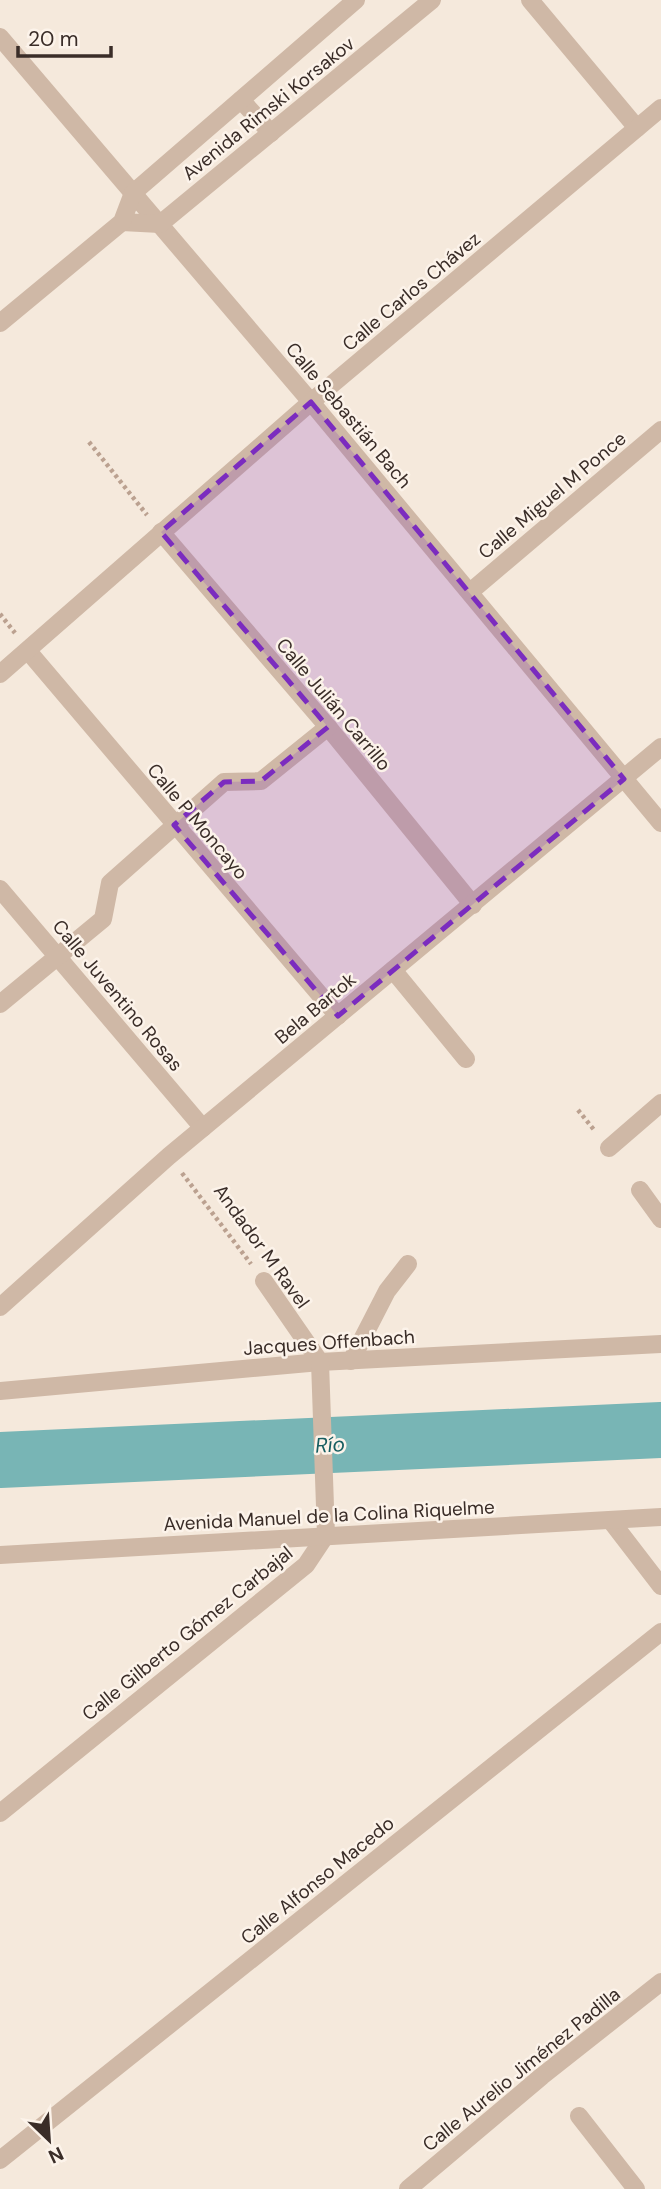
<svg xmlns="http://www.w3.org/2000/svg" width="661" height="2189" font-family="'DM Sans',sans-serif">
<rect width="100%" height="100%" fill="#f5e9dc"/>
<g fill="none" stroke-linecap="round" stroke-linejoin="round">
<polyline stroke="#78b5b5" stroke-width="56" points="0,1460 661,1430"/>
<g stroke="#bba190" stroke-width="4.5" stroke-dasharray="3.5 3.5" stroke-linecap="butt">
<polyline points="89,442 147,515"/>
<polyline points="0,614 15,633"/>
<polyline points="578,1110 595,1131"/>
<polyline points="182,1173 251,1264"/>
</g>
<g stroke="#cfb8a6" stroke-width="18">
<polyline points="264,1281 320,1362"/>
<polyline points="351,1361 387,1291 408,1264"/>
<polyline points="579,2116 636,2189"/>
</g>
<g stroke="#cfb8a6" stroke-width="18">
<polyline points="530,0 637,128"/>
<polyline points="0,37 311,402 661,823"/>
<polyline points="241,100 271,133"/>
<polyline points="122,222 160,224 432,0"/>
<polyline points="0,323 122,222 133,193 356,0"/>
<polyline points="161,532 328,727 473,905"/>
<polyline points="470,592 661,430"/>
<polyline points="28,651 338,1016"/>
<polyline points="0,674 311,402 661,108"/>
<polyline points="0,889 203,1128"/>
<polyline points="393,970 466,1059"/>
<polyline points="0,1004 103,919 110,883 224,782 261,781 328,727"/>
<polyline points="609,1148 661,1103"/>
<polyline points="640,1190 661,1219"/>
<polyline points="0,1307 169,1156 661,747"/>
<polyline points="0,1391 320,1362 661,1344"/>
<polyline points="611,1521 661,1586"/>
<polyline points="0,1813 306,1565 326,1535 320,1362"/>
<polyline points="0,2160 661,1632"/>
<polyline points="408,2189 542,2076 661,1982"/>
</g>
<polyline stroke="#cfb8a6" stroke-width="18" points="0,1555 661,1517"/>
</g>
<path fill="#7b2cbf" fill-opacity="0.2" stroke="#7b2cbf" stroke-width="5" stroke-dasharray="14 9" stroke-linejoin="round" d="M311,402l313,377 -286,237 -164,-191 50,-43 37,-1 67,-54 -167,-195z"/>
<g text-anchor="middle" stroke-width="5" stroke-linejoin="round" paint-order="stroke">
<g font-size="19" fill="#3a2d28" stroke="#fcf3ea">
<text transform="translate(268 108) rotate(-39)" y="7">Avenida Rimski Korsakov</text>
<text transform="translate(411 291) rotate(-40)" y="7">Calle Carlos Chávez</text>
<text transform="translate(349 415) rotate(50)" y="7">Calle Sebastián Bach</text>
<text transform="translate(552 495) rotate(-40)" y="7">Calle Miguel M Ponce</text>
<text transform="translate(334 704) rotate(50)" y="7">Calle Julián Carrillo</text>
<text transform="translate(198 821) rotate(50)" y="7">Calle P Moncayo</text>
<text transform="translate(118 995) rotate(50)" y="7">Calle Juventino Rosas</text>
<text transform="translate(315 1008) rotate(-40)" y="7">Bela Bartok</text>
<text transform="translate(262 1246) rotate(54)" y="7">Andador M Ravel</text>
<text transform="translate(329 1342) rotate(-4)" y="7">Jacques Offenbach</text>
<text transform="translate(329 1515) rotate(-3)" y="7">Avenida Manuel de la Colina Riquelme</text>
<text transform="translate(187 1633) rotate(-39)" y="7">Calle Gilberto Gómez Carbajal</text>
<text transform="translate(317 1880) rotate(-39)" y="7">Calle Alfonso Macedo</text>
<text transform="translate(521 2069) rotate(-39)" y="7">Calle Aurelio Jiménez Padilla</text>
</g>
<g font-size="21" font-style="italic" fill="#185e61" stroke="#fcf3ea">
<text transform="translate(330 1445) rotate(-3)" y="7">Río</text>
</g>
</g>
<g transform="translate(49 2140) rotate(155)" stroke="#fcf3ea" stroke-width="5" paint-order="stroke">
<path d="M0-5L12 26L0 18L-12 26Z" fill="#3a2d28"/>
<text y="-10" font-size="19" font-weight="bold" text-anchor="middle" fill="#3a2d28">N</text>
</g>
<path d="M18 46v10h93v-10" fill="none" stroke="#3a2d28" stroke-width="3.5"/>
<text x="28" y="46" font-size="21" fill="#3a2d28" stroke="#fcf3ea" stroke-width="5" paint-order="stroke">20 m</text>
</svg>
